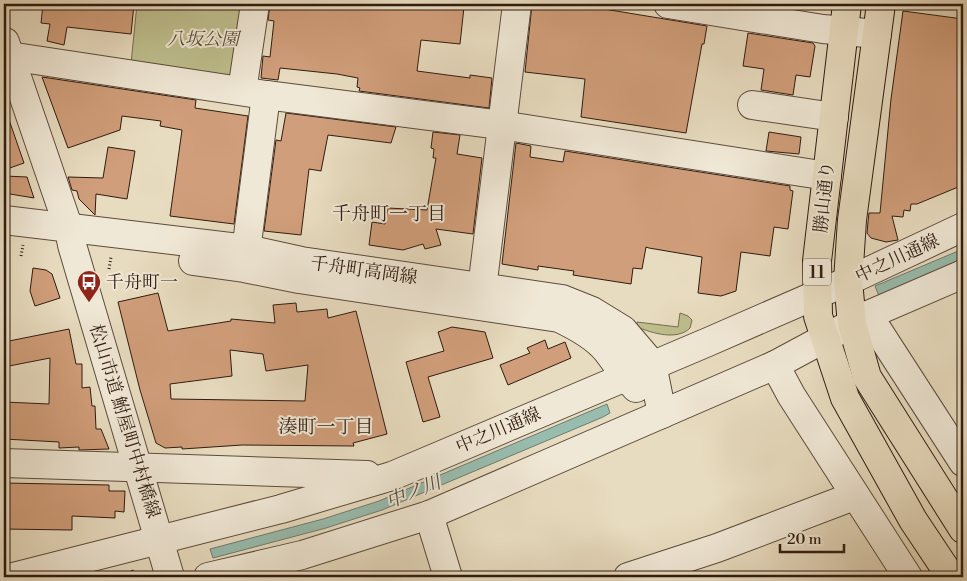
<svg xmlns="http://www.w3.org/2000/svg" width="967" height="581" font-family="'Libre Bodoni','Noto Serif JP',serif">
<rect width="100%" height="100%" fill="#e8dcc0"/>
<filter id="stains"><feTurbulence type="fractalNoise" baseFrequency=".004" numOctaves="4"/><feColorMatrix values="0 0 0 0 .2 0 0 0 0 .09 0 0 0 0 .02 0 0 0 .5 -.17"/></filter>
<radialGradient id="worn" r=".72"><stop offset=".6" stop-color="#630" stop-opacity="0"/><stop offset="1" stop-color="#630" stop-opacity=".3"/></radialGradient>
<g fill="#bebe8d" stroke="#766c4e">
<polygon points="137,4 244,4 234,73 227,79 131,64"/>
<path d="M680,313l8,3 4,4 -2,8c-13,13 -38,5 -53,-1v-5l41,5z"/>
</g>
<g fill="#98bcae" stroke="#6e7c6f">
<polygon points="963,249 963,261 879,296 875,286"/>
<polygon points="607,404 610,413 603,417 382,510 326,528 213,558 210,549 323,519 379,501"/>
</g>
<g fill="#d09e7a" stroke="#2f1b10" fill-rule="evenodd">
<polygon points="43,4 134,4 131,34 67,27 64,45 47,41 50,24 41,23"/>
<polygon points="270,4 452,4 451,6 464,7 460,44 421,40 417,71 470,78 470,75 492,78 489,108 359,91 360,88 357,87 358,78 337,74 280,68 278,80 261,78 263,56 270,57 274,21 268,20"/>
<polygon points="532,4 574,4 707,26 704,44 702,44 686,133 581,117 585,79 525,72"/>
<polygon points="903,11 963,19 963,185 917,204 911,204 910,211 904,210 903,217 892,216 898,240 886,242 871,238 867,233 868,222 869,213 880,213 891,99"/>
<polygon points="748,33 813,43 815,46 810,77 796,75 793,95 761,90 764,69 743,66"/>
<polygon points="42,77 196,100 195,108 248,116 234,224 170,216 182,130 160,126 161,121 122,116 120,130 68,148"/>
<polygon points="286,113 396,127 391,143 328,135 321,171 309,169 301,235 264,231 276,140 281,141"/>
<polygon points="4,114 7,114 24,163 4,170"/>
<polygon points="433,132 460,135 457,154 482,158 473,234 436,229 441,245 425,249 423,244 403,250 369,245 372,222 385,224 388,208 427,210 436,158 433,158 434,149 431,148"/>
<polygon points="769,132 801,137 799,154 766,151"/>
<polygon points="516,143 531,146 530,157 563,162 565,151 790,186 790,190 793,191 788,229 774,227 770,256 741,252 736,291 721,296 698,293 702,257 649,248 646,247 642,269 633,268 631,284 573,275 574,271 538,266 538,270 502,264"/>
<polygon points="108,147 135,151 127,199 96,194 95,215 79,199 77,191 72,190 68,177 103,178"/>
<polygon points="4,176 27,177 34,198 4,193"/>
<polygon points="33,268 46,270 52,274 60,298 35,306 30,291"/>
<path d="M158,293l10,38 63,-10v-2l44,4 -2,-18 23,-2 1,9 30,-3 1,9 28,-7 31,123 -34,9 1,3 -112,-1 -60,4v-2l-17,1 -9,-5 -16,-53 -22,-88zM230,350l33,4 3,17 42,-6 -3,36 -134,-2 -1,-15 62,-8z"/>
<polygon points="452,327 485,332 493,358 428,377 440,417 423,422 406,362 444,351 438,332"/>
<polygon points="69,329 76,364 82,364 82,388 90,387 92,406 95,406 96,429 101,429 109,449 79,450 79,447 59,448 59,442 4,439 4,402 49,404 50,358 4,367 4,342"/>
<polygon points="545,340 548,349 565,342 571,358 508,385 500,365 530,353 527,348"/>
<polygon points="4,483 109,485 109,491 125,491 124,512 115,511 115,518 72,516 72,530 4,529"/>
</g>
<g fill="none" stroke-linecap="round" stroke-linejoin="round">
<g stroke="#5d4b3c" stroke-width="30">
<g id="minor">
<polyline points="668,4 823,29 877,34"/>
<polyline points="5,42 69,229 72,245 170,577"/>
<polyline points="9,56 266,95 501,125 827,176"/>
<polyline points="242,91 255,4"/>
<polyline points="752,105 834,117"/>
<polyline points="4,220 247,249 301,261 562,299 592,311 623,330 652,364 662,414"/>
<path d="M193,261l51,7 55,11 260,39c17,8 36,18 48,33 10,13 18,26 29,37"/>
<polyline points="244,267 266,95"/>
<polyline points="480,305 517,4"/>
<polyline points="868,315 963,462"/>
<polyline points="775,365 791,395 908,577"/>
<polyline points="4,463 367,475"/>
<polyline points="429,515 448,577"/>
<polyline points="13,577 281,509 392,476 708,342 848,281 963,227"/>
<polyline points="208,577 302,555 429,515 775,365 868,315 963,274"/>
<polyline points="628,577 717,548 854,496"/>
</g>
</g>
<g stroke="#2f1b10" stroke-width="30">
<g id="highway">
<polyline points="847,4 817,261 818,316 845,398 913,520 951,577"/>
<polyline points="881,4 852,220 848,281 852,324 867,377 963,529"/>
</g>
</g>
<g stroke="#2f1b10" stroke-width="3" stroke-dasharray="1 2.5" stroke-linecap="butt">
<polyline points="21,256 23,245"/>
<polyline points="109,269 111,257"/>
<polyline points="132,570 134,577"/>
</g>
<use href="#minor" stroke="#f0e8d6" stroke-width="28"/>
<use href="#highway" stroke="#e8dcc0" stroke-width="28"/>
</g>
<defs>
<g id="bus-pin" transform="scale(1.25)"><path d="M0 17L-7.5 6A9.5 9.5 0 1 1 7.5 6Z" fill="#8f2418" stroke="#f0e8d6"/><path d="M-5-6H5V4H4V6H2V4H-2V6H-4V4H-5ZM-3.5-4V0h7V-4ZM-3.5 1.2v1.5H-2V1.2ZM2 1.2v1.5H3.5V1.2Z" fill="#fff"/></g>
</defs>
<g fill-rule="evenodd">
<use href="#bus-pin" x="89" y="282"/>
</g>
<g text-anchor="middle" stroke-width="4" stroke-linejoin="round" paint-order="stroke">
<rect fill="#f0e8d6" stroke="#69584b" stroke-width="1" x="803" y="258.5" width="28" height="27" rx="4"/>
<g font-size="16" font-weight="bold" fill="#2f1b10">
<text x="817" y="278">11</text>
</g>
<g font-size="18" font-style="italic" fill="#5a4c36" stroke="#f0e8d6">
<text x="203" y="45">八坂公園</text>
</g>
<g font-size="18" fill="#2f1b10" stroke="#f0e8d6">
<text transform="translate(824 197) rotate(-84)" y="6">勝山通り</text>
<text transform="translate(897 258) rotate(-25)" y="6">中之川通線</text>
<text transform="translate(364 270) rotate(8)" y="6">千舟町高岡線</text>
<text transform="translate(125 421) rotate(73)" y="6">松山市道 鮒屋町中村橋線</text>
<text transform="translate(498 430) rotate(-23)" y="6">中之川通線</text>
</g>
<g font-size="18" fill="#2f1b10" stroke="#f0e8d6" text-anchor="start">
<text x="106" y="288">千舟町一</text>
</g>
<g font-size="19" fill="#2f1b10" stroke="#f0e8d6">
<text x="389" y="220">千舟町一丁目</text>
<text x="326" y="433">湊町一丁目</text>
</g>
<g font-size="19" font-style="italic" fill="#4e4b3f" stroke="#f0e8d6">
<text transform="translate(413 491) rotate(-22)" y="7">中ノ川</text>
</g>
</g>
<rect width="967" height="581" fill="none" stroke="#e8dcc0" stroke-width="20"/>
<rect x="5" y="5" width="957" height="571" fill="none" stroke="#2f1b10" stroke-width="2.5"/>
<rect x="10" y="10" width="947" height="561" fill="none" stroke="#2f1b10"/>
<path d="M780 544v8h64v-8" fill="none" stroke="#2f1b10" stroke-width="2.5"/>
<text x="787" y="544" font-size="15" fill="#2f1b10" stroke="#f0e8d6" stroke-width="4" paint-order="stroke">20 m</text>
<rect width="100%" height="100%" filter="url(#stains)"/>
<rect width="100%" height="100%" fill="url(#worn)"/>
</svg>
